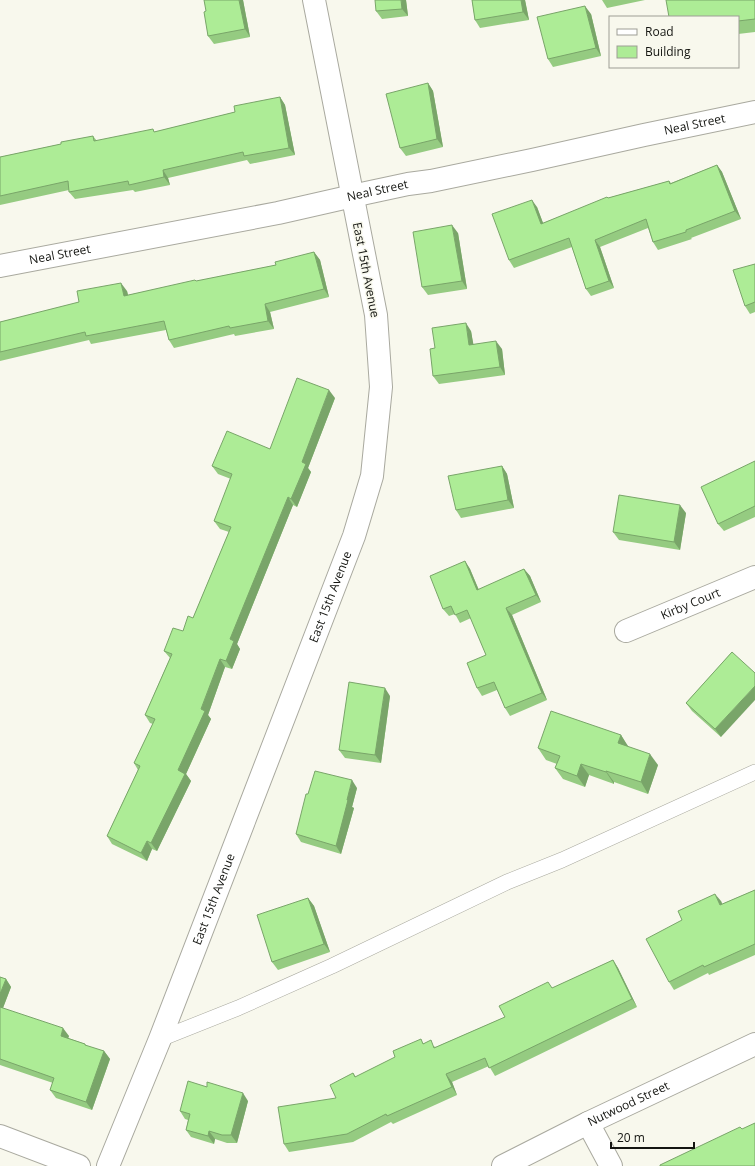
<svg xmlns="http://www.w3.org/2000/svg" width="755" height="1166" font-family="'Open Sans',sans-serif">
<rect width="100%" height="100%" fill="#f8f8ed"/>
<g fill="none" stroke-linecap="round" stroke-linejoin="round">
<g stroke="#a9a99f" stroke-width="16">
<polyline id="service" points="160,1039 238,1008 332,966 507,882 562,860 755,772"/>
</g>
<g stroke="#a9a99f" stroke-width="24">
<g id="minor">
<path id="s1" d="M0,266l278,-53 88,-20 42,-9 23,-3 101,-21 112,-25 111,-23"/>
<path id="s2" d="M626,631l129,-54"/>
<polyline points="588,1123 611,1166"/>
<polyline points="0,1136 79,1166"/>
<path id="s3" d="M108,1166l52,-127 194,-503 18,-60 9,-89 -5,-72 -62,-315"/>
<path id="s4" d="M503,1166l85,-43 167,-79"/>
</g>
</g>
<use href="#service" stroke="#fff" stroke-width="15"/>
<use href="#minor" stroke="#fff" stroke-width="22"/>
</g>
<g fill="#95cb81">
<polygon points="243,0 250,37 214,44 208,36 206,11"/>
<polygon points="406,0 408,16 382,19 376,11"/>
<polygon points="472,0 525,0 529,20 480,28 475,20"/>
<polygon points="602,0 645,0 607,8"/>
<polygon points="755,0 755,32 738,34 738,17"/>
<polygon points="591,14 601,56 553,67 548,59"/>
<polygon points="428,83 433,91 443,147 406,156 400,148"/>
<polygon points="280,97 285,105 295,155 250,164 247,160 168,178 170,185 135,192 133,190 75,199 69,192 69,190 0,205 0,157 61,144 93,136 97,141 155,132 235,112"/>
<polygon points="717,165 722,172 741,219 691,238 692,239 658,250 653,242 648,228 600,247 614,288 591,296 586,289 572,247 514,268 509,260 537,207 543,223 608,198 669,181 671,183"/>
<polygon points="458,233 467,289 428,295 422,287"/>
<polygon points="314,252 320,260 329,297 270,312 274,329 235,336 234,334 174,348 169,340 166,330 91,344 89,340 0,361 0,322 127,291 128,295 276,265"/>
<polygon points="755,264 755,312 750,314 745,306"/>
<polygon points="471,331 473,344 502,349 505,375 439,384 433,376 435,348"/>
<polygon points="335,398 308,468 311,472 297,507 293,505 237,644 240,649 232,669 225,667 208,715 211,719 186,774 191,781 157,851 152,849 147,861 112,844 107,836 138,770 134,763 153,724 150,723 145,715 170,658 164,651 183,631 193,618 229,532 220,529 214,521 231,479 218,474 212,466 270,449"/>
<polygon points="755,461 755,517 724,531 718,524"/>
<polygon points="502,466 507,474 514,508 461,518 456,510"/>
<polygon points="686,513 680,550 619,540 613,532"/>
<polygon points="465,561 470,569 479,590 524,569 530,576 541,602 512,615 547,700 510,716 505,708 497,690 482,696 477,688 486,655 471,618 460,623 455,614 449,616 443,609"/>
<polygon points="732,652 721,737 692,711 686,703"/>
<polygon points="390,696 381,763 345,758 339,750"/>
<polygon points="621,735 628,747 658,765 648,794 614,782 614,784 589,775 585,787 563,779 555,768 557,764 546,760 538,748"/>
<polygon points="357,788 352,807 354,808 341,854 301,842 296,834 308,794"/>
<polygon points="755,890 755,955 709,975 708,973 674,990 669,982 721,901 722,904"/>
<polygon points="308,898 314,906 330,952 278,970 272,962"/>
<polygon points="613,960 618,968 637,1007 495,1076 489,1066 452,1082 457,1095 393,1124 391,1122 353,1142 289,1152 284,1144 336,1098 353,1073 356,1077 424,1043 436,1047 505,1017 553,988"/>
<polygon points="0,977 6,979 11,987 3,1008 69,1036 68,1038 85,1044 86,1046 104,1051 110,1059 92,1110 56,1098 50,1090 53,1083 0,1065"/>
<polygon points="248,1101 237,1143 227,1143 215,1139 214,1144 191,1137 186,1130 188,1120 185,1119 180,1111"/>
</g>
<g fill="#79a569">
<polygon points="239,0 243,0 250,37 245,29"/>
<polygon points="401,0 406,0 408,16 402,9"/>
<polygon points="521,0 525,0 529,20 523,12"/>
<polygon points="585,6 591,14 601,56 596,48"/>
<polygon points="428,83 433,91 443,147 437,139"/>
<polygon points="280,97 285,105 295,155 289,148"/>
<polygon points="717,165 722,172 741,219 735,211"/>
<polygon points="163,170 168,178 170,185 164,177"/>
<polygon points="532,200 537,207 546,231 541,224"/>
<polygon points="452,225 458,233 467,289 462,281"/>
<polygon points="595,240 600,247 614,288 609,281"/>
<polygon points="314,252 320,260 329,297 324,289"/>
<polygon points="121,283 127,291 130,304 124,296"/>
<polygon points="265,304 270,312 274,329 268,321"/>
<polygon points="466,323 471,331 475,353 469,345"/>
<polygon points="496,341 502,349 505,375 500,367"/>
<polygon points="329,390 335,398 308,468 311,472 297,507 291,499 302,462"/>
<polygon points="502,466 507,474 514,508 508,500"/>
<polygon points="288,497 293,505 237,644 240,649 232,669 226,661 230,639"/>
<polygon points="680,505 686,513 680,550 674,542"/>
<polygon points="465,561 470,569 482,598 477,590"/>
<polygon points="524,569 530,576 541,602 536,595"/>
<polygon points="506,608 512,615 547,700 542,693"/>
<polygon points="220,659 225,667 208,715 211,719 186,774 191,781 157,851 151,843"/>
<polygon points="755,686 755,700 721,737 715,729"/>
<polygon points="385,688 390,696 381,763 375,755"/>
<polygon points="621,735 628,746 626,754 618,743"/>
<polygon points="650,754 658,765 648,794 641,782"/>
<polygon points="581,764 589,775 585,787 577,776"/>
<polygon points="606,771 614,782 614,784 606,772"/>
<polygon points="352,780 357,788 352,807 354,808 341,854 336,846"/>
<polygon points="147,841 152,849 147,861 141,853"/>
<polygon points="715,894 721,901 726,913 720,905"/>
<polygon points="308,898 314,906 330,952 324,944"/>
<polygon points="613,960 618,968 637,1007 632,999"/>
<polygon points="6,979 11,987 1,1013 0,1011 0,994"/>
<polygon points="63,1028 69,1036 66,1044 61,1036"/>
<polygon points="104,1051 110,1059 92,1110 86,1102"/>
<polygon points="446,1074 452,1082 457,1095 452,1087"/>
<polygon points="243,1093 248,1101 237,1143 231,1135"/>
<polygon points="209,1131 215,1139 214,1144 208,1136"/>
</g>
<g fill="#adec96" stroke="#79a569">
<polygon points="204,0 239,0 245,29 208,36 204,12 206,11"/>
<polygon points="375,0 401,0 402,9 376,11"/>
<polygon points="472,0 521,0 523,12 475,20"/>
<polygon points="666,0 755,0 755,19 738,21 738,17 669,17"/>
<polygon points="585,6 596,48 548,59 537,17"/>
<polygon points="428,83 437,139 400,148 386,94"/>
<polygon points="280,97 289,148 244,156 243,152 163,170 164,177 129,185 128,181 69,192 68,181 0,196 0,157 61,144 61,142 93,136 94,141 153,129 154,132 235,112 234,106"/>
<polygon points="717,165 735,211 686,230 686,232 653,242 646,219 595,240 609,281 586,289 569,238 509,260 492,214 532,200 541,224 607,197 608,198 669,181 670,184"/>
<polygon points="452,225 462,281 422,287 413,232"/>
<polygon points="314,252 324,289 265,304 268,321 230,328 229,326 169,340 164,321 86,336 85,332 0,352 0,322 79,302 77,291 121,283 124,296 195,280 196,281 276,265 275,262"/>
<polygon points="755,264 755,302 745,306 733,270"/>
<polygon points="466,323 469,345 496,341 500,367 433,376 430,349 435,348 432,328"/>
<polygon points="297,378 329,390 302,462 306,464 291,499 288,497 230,639 234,641 226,661 220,659 201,709 205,711 178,770 185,774 151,843 147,841 141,853 107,836 140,766 134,763 155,719 145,715 172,654 164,651 173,628 183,631 188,616 193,618 231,527 214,521 232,474 212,466 227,431 270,449"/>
<polygon points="755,461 755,506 718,524 701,487"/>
<polygon points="502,466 508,500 456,510 448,476"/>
<polygon points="619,495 680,505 674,542 613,532"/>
<polygon points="465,561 477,590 524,569 536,595 506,608 542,693 505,708 494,682 477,688 467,663 486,655 467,610 455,615 451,606 443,609 430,576"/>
<polygon points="732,652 755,673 755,686 715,729 686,703"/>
<polygon points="349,682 385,688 375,755 339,750"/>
<polygon points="551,711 621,735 618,743 650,754 641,782 606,771 606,772 581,764 577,776 555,768 560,756 538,748"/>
<polygon points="315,771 352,780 347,800 348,800 336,846 296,834 306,794 308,794"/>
<polygon points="755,890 755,944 704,967 703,965 669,982 646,939 682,920 678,911 715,894 720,905"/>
<polygon points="308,898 324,944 272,962 257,915"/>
<polygon points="613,960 632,999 489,1068 485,1058 446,1074 452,1087 387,1116 386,1114 347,1134 284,1144 278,1107 336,1098 330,1085 353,1073 355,1077 395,1057 393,1051 421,1039 423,1044 431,1040 434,1048 505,1017 499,1006 548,982 552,988"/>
<polygon points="0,977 6,979 0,994"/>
<polygon points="0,1007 63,1028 61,1036 85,1044 85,1045 104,1051 86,1102 50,1090 54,1078 0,1059"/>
<polygon points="188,1081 207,1087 207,1082 243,1093 231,1135 222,1135 209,1131 208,1136 186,1130 190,1114 180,1111"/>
<polygon points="755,1123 755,1166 660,1166 660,1165 740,1127 742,1129"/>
</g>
<g text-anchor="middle" stroke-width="3" stroke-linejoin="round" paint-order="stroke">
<g font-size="12" fill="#141511" stroke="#f8f8ed">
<text dy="4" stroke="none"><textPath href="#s1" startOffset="709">Neal Street</textPath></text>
<text dy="4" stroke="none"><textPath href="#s1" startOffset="385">Neal Street</textPath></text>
<text dy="4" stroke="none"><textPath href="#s1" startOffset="61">Neal Street</textPath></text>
<text transform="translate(366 270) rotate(79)" y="4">East 15th Avenue</text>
<text dy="4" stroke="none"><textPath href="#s3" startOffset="611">East 15th Avenue</textPath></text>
<text dy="4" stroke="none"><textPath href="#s2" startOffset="70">Kirby Court</textPath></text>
<text dy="4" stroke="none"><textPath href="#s3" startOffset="287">East 15th Avenue</textPath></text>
<text dy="4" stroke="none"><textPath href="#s4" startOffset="140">Nutwood Street</textPath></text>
</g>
</g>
<rect x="609" y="16" width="130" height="52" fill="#f8f8ed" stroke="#9d9d95"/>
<rect x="617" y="29" width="20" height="6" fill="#ffffff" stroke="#9d9d95"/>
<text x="645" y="36" font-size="12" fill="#141511">Road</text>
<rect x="617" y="46" width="20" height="12" fill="#adec96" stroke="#9d9d95"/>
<text x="645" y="56" font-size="12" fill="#141511">Building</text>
<path d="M611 1142v6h83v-6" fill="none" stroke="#141511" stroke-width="2"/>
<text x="617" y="1142" font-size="12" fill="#141511" stroke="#f8f8ed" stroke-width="3" paint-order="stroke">20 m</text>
</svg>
